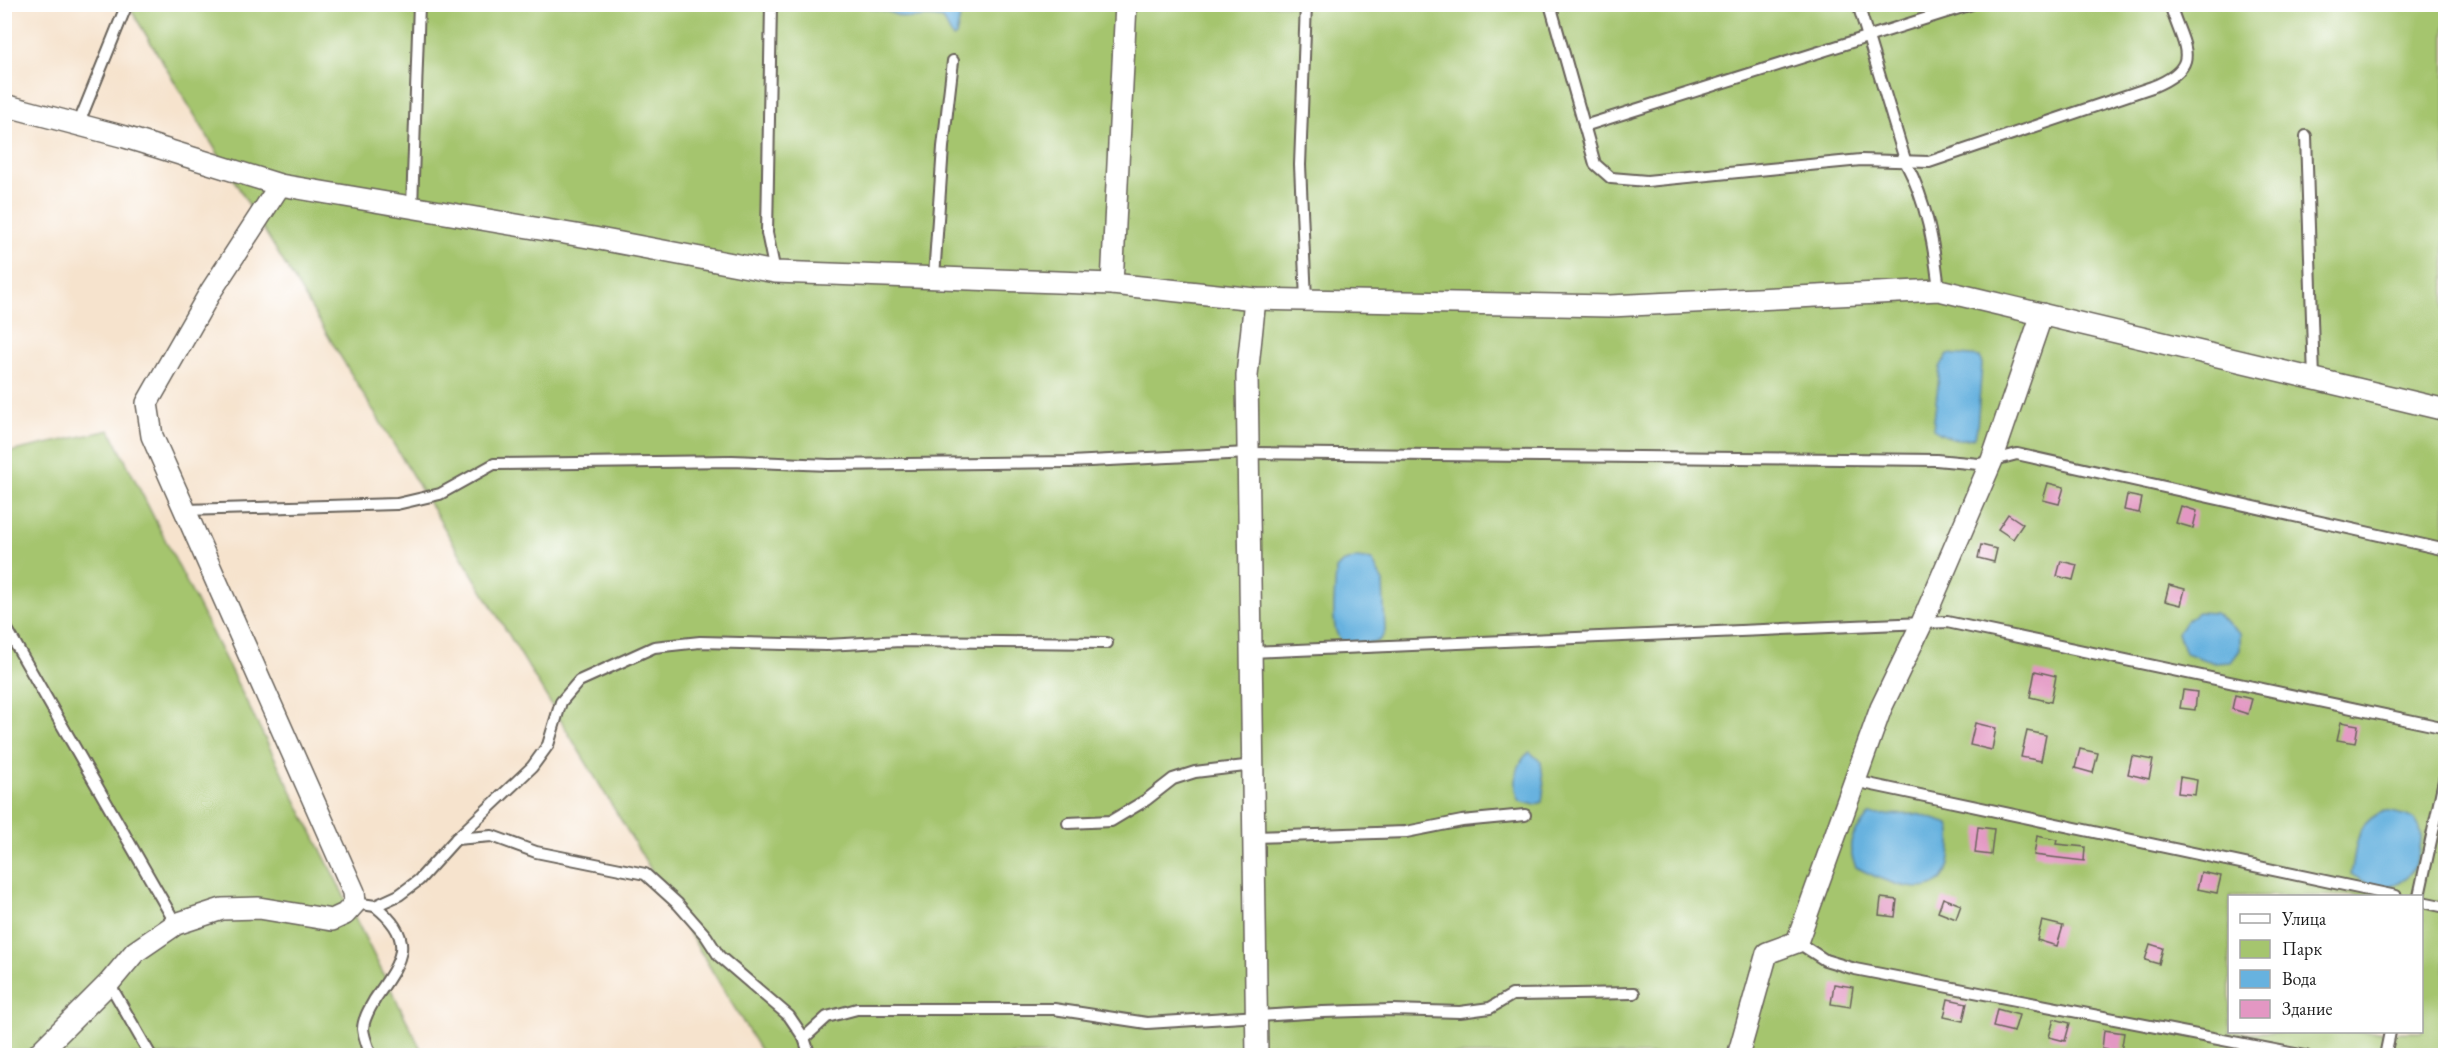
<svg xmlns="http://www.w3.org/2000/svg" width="2450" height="1060" font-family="'EB Garamond',serif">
<rect width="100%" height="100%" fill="#fff"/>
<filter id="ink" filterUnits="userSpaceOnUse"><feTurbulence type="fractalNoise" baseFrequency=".0167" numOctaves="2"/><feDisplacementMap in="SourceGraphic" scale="12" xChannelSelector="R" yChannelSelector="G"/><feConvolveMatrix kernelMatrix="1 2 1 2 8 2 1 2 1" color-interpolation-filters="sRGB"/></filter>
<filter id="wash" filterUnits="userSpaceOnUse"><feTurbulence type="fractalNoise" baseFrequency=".008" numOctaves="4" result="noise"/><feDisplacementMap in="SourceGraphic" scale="24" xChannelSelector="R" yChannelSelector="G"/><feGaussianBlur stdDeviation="1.35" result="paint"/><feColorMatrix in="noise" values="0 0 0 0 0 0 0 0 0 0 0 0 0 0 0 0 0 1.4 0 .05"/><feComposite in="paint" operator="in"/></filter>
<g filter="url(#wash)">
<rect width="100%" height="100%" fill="#f6e3cd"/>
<g fill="#a5c56e" stroke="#607045" stroke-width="1.5" fill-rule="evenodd">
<path d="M128,5h2317v1050h-1682zM2230,896h192v136h-192z"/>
<polygon points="110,430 424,1055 5,1055 4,453"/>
</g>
<g fill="#67b2df" stroke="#42677e" stroke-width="1.5">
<path d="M869,5h85l6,12 -4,19 -3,2 -10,-19c-16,-4 -20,-1 -34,-1 -14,-1 -23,-10 -38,-9z"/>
<path d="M1948,354l32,3 2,7 -5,64 -2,9c-15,5 -29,1 -42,-8l7,-62z"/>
<path d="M1357,558l15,2 11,22 2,49c-4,12 -10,12 -22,12 -7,-1 -18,1 -23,-4 -11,-12 -4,-54 -4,-70l6,-6z"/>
<polygon points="2198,612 2215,613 2240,633 2240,650 2231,662 2215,663 2185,653 2178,633 2186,621"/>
<path d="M1530,752l11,10 3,25 -2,15 -7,3 -15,-4c-8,-14 -4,-40 10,-49z"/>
<path d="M2385,811c10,2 23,3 31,11 7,8 5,17 4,26 -9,41 -35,49 -69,26 6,-28 3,-52 34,-63z"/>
<path d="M1918,814l31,10c4,12 2,21 1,33 -5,52 -64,26 -94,10 -12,-26 -3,-32 13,-52z"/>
</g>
<g id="blocks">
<g fill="#e397c3">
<polygon points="2048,483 2064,487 2059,504 2043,500"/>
<polygon points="2127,495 2142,498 2139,513 2124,510"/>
<polygon points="2181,506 2197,511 2193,528 2176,523"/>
<polygon points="2008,514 2023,524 2013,539 1998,529"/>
<polygon points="1981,545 1997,549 1994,562 1978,558"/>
<polygon points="2061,561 2077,565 2073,580 2057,576"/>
<polygon points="2169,585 2185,589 2181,605 2165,601"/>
<polygon points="2035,671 2056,676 2051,702 2030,697"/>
<polygon points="2183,690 2197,692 2195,710 2180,708"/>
<polygon points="2235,695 2252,699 2248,714 2232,709"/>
<polygon points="2341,722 2358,725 2355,743 2337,740"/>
<polygon points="1975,723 1996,728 1992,750 1970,745"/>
<polygon points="2027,731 2046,735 2041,761 2021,757"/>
<polygon points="2080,749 2098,753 2093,773 2075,768"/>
<polygon points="2132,756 2153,760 2149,779 2128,774"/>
<polygon points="2180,777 2197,780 2195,795 2178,793"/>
<polygon points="1978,827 1994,829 1991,855 1975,853"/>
<polygon points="2037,836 2057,840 2056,844 2085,847 2084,861 2034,855"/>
<polygon points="2201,872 2221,876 2217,893 2197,889"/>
<polygon points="1881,898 1897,900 1895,917 1879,915"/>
<polygon points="1943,898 1961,905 1956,919 1938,912"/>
<polygon points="2042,921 2063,926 2057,946 2037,940"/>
<polygon points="2150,944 2163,948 2159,964 2145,960"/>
<polygon points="1834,984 1853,987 1850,1007 1831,1004"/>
<polygon points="1948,999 1967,1003 1963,1021 1944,1017"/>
<polygon points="1997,1009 2019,1015 2014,1032 1993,1027"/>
<polygon points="2054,1019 2070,1023 2065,1041 2049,1037"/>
<polygon points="2104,1030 2124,1033 2121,1052 2102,1049"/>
</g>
</g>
</g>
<g filter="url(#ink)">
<use href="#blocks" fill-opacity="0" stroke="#68625a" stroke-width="1.5"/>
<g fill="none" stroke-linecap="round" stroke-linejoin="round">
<g stroke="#68625a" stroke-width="14">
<g id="service">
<polyline points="771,4 767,233 775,272"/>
<path d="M1550,4l45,160 16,14 36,3 214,-21 68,2 223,-75c54,-22 30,-41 18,-83"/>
<path d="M1858,4l48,159c21,40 28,82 33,127"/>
<polyline points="78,125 127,4"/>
<polyline points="1584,126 1972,4"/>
<polyline points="2306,136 2314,379"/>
<polyline points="412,207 419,4"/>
<polyline points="934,277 943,147 953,61"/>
<polyline points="1306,300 1300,165 1306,4"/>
<polyline points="185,510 397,504 440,494 494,464 732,461 829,465 1070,462 1248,453 1936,460 1979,464 2017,454 2446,550"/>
<polyline points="4,624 176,924"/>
<polyline points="1251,652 1947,622 2446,728"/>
<polyline points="1854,781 2396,896"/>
<polyline points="1068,823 1111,821 1146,800 1173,779 1195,772 1253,765"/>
<polyline points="1254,837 1406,832 1462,821 1525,815"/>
<polyline points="456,839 492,836 536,852 645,874 678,904 706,936 719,956 789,1016 804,1038 810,1056"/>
<polyline points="2419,896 2446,771"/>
<polyline points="2422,902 2446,907"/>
<polyline points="355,903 375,906 399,895 419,880 456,839 532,767 548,745 561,702 579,681 654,647 700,642 826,645 901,641 1107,643"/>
<polyline points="1797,942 1825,960 1855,969 2306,1056"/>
<polyline points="109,983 151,1056"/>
<polyline points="804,1038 827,1017 857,1009 1054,1009 1147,1023 1323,1012 1392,1010 1460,1012 1490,1008 1512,995 1634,993"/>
<path d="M371,1056c-3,-9 -7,-18 -8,-27 0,-10 7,-21 12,-30 26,-38 43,-59 0,-93"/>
<polyline points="2385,1056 2390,1032"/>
</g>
</g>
<g stroke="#68625a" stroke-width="24">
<g id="minor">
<polyline points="4,105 125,137 280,185 594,238 775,272 1112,284 1255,299 1610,306 1939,290 2446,410"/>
<polyline points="1112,284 1126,4"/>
<polyline points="1255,299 1247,376 1257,1056"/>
<polyline points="36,1056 109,983 135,952 176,924 222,909 259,908 332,920 345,914 355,903 354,892 152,436 147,403 211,291 280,185"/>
<polyline points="1738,1056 1767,953 1797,942 1881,708 1922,623 1992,460 2042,314"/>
</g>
</g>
<use href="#service" stroke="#fff" stroke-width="10"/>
<use href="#minor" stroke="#fff" stroke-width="21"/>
</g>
</g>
<rect width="2450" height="1060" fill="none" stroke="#fff" stroke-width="24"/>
<rect x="2228" y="895" width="195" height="138" fill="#ffffff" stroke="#a4a4a4" stroke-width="1.5"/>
<rect x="2240" y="914" width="30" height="9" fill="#ffffff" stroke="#a4a4a4" stroke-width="1.5"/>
<text x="2282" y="925" font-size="18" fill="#1c1c1c">Улица</text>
<rect x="2240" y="940" width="30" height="18" fill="#a5c56e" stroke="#a4a4a4" stroke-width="1.5"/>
<text x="2282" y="955" font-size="18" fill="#1c1c1c">Парк</text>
<rect x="2240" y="970" width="30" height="18" fill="#67b2df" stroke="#a4a4a4" stroke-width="1.5"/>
<text x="2282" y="985" font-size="18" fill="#1c1c1c">Вода</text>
<rect x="2240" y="1000" width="30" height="18" fill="#e397c3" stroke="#a4a4a4" stroke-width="1.5"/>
<text x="2282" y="1015" font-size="18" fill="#1c1c1c">Здание</text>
</svg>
